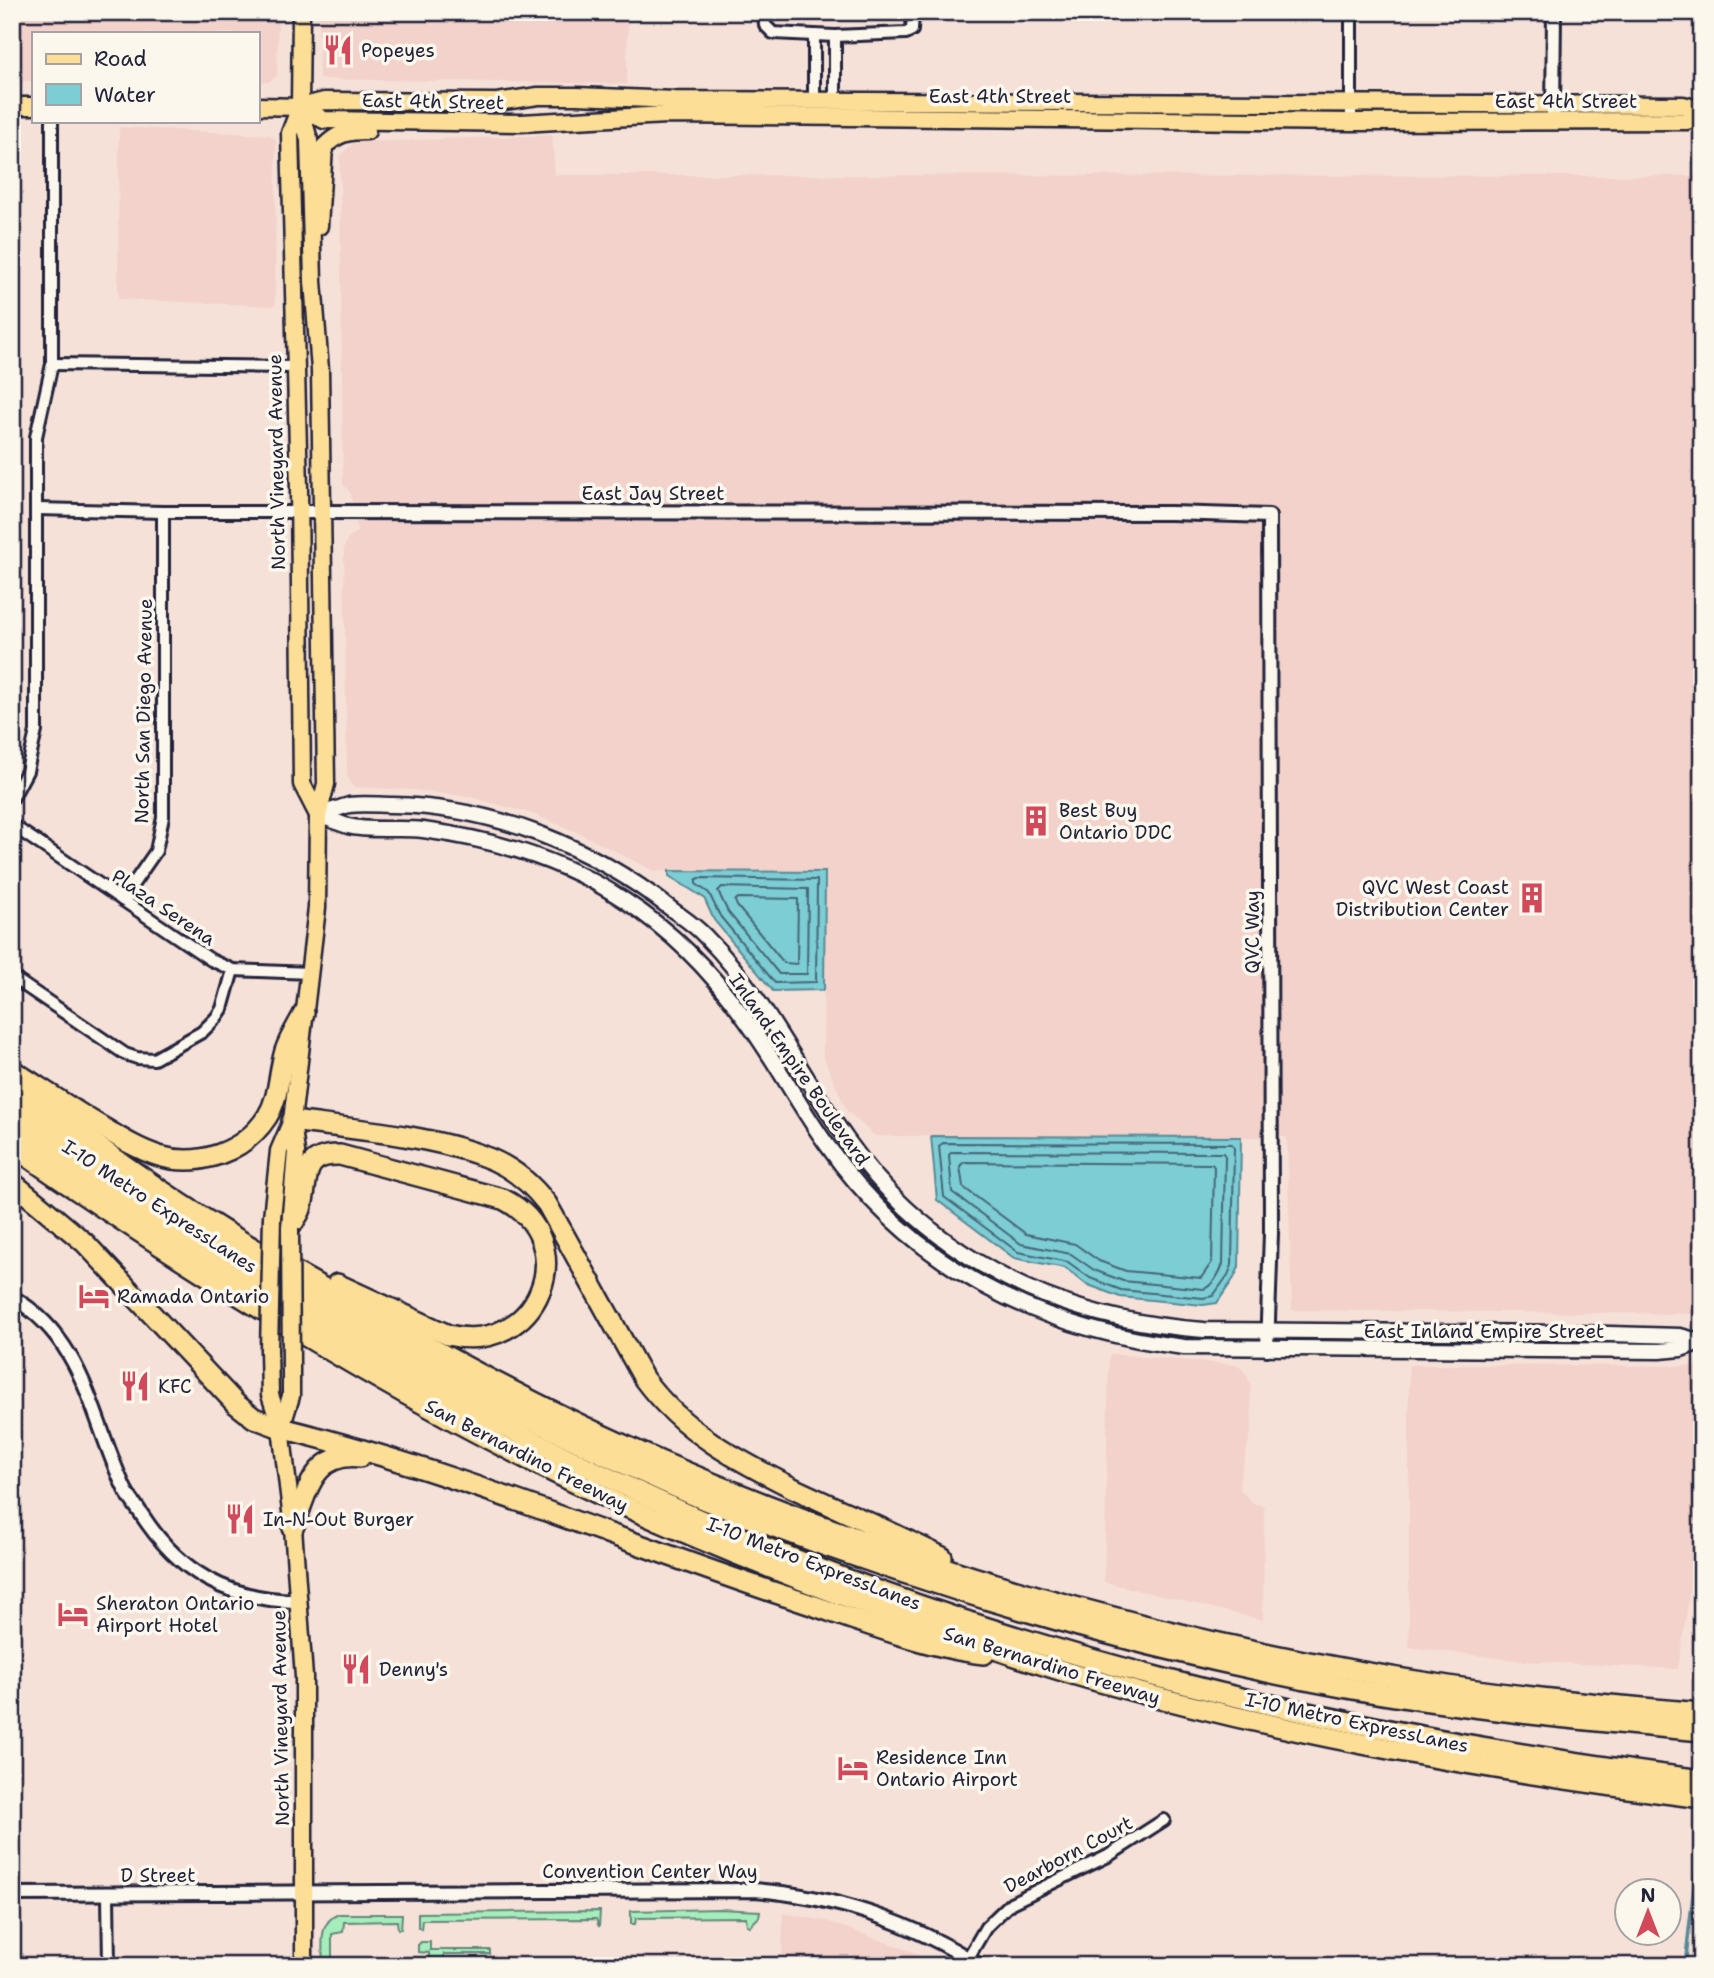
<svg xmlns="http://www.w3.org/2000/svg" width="1714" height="1978" font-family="'Shantell Sans',sans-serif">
<rect width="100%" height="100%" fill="#f6e1d8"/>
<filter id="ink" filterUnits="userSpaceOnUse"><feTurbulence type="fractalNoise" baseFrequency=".0143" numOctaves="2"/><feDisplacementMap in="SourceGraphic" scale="14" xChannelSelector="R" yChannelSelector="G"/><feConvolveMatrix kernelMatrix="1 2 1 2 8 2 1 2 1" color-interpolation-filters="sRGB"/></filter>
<g filter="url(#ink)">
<g fill="#f2d2ca">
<polygon points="12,12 278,12 277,75 269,82 257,82 257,33 33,33 33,81 12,81"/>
<polygon points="319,12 628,12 627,84 319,79"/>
<polygon points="119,127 270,135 276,140 275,306 118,299"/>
<polygon points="552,135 555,175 1702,176 1702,1314 1292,1310 1287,1137 875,1136 847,1111 823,1056 825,872 654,871 577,832 530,813 470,797 414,790 353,787 347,775 344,548 348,538 358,531 350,492 343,484 340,156 353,143 362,142"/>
<polygon points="1109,1354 1237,1365 1244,1371 1250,1382 1252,1427 1239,1482 1240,1490 1253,1503 1264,1506 1263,1620 1104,1582"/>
<polygon points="1409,1365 1702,1366 1702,1574 1693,1571 1678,1669 1523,1661 1409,1647"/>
<polygon points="783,1913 826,1921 913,1952 936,1966 782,1966"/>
</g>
<g fill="#a5edbb" stroke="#64887b" stroke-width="2">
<polygon points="719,1909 760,1911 759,1917 750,1926 747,1925 746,1917 636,1918 635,1924 631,1924 631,1911"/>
<polygon points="600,1911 599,1927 596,1919 422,1920 421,1929 418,1927 418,1913"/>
<path d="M339,1914h63l-1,15h-3l-1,-8 -53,1 -1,10 -11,2v32h-9c0,-19 -6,-44 16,-52z"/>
<polygon points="421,1942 430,1942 430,1950 490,1950 490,1954 444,1954 444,1962 433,1962 433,1966 429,1966 429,1953 418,1952 418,1945"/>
</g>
<g fill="#7ccdd4" stroke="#588997" stroke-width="2">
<polygon points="669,871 825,872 824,990 773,991 714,920 704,898 669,876"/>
<polygon points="931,1136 1241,1137 1239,1267 1234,1278 1217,1303 1203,1305 1120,1297 1086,1284 1065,1268 1014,1258 937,1200"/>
</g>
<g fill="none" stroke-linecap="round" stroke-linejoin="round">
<g stroke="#466678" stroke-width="2">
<polygon points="699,878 817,880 816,982 775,983 720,916 709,893 696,884 696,880"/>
<polygon points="722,887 808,889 807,974 779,974 728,912 718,891"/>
<polygon points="738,898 798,899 797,964 784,963 737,906 735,901"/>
<polygon points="943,1143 1232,1144 1234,1148 1232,1265 1228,1275 1213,1296 1203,1298 1121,1290 1090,1278 1068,1262 1018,1252 944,1197 939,1146"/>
<path d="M952,1152l271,1 2,3 -2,108c-3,9 -11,23 -20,25l-80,-8 -29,-11 -23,-16 -50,-10 -69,-52 -3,-37z"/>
<polygon points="964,1162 1212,1164 1214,1167 1212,1262 1201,1278 1126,1271 1099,1261 1075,1244 1026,1234 963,1187 960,1166"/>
</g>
<g stroke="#588997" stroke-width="3.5">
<polyline points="1699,1772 1702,1753"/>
<polyline points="1685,1966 1701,1823 1700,1804"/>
</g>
<g stroke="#22223b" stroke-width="16">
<g id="minor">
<polyline points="764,12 765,25 773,33 835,36 906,33 912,30 913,12"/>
<polyline points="814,35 814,100"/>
<polyline points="835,36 835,100"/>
<polyline points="1351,122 1351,12"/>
<polyline points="52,364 295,367"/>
<polyline points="37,509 163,512 299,512"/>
<polyline points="12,799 27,771 36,731 36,437 52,364 52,121"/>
<polyline points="12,825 211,960 233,970 311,973"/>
<polyline points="122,900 156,851 163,817 163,512"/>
<polyline points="12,977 125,1054 137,1058 154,1059 202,1032 216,1018 222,1009 233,970"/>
<polyline points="108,1895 109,1966"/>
<polyline points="968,1958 986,1927 1011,1903 1108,1856 1164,1820"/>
</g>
</g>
<g stroke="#22223b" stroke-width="18">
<g id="tertiary">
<polyline points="1553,113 1554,12"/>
<polyline points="299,512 1171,513 1269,516 1271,1233 1267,1349"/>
<path d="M12,1297c72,42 79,119 111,188 4,10 11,18 17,27 38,60 87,88 158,89"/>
<path d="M12,1894l742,-4c80,6 159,32 226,76"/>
</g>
</g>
<g stroke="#22223b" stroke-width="19">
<g id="secondary">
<path d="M318,815c10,-3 21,-7 31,-10 14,-2 30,0 44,0 102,2 197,41 277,103 12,9 25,17 35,28 20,20 39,44 55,68 47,69 83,146 146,204 85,78 185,114 298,122l371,3 105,3 22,6"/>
<path d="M318,815c10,3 20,8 30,11 23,6 51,1 75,4 70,9 141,30 201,70 46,30 86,70 118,115 31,41 55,88 85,130 85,122 212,185 357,202l476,4 21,-2 19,-7"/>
</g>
</g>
<g stroke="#22223b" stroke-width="21">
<g id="primary">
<polyline points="12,106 33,106"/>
<polyline points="257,106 300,107 324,101 497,102 538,96 577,96 675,100 1683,105 1702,110"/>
<polyline points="300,107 324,120 521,123 666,115 1351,122 1687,121 1702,116"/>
<polyline points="300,107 290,133 299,489 302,784 318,815"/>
<path d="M319,226l5,-79c13,-14 25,-16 43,-16"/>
<polyline points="272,1217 279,1151 291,1123"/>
<polyline points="290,1227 296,1152 292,1121 317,908 318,815 326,784 320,370 313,281 309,140 300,107 301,12"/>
<polyline points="269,1350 270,1395 281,1428 293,1528 304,1677 304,1966"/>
<polyline points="281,1428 291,1396 291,1364"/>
</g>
</g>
<g stroke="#22223b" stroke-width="24">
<g id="motorway">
<path d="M12,1070c30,19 60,39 90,57 18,11 37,23 57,29 40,12 85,-4 108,-39 13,-21 11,-43 18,-66 4,-13 13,-26 19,-38"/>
<path d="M12,1085c70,50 139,101 212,146 37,22 74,43 112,64 106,60 214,119 326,167 254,109 521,185 793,225 82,12 165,19 247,26"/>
<path d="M12,1107c63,44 125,88 190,129 106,67 217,127 329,183 57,28 115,56 174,81 207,83 422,147 642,188 117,21 236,32 355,43"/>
<path d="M292,1121c61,8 135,14 191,35 26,9 48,27 64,48l97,175c39,53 93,81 151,110 49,23 99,44 147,68"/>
<path d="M12,1125c66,46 130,93 198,135 139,85 282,164 429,232 335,157 698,242 1063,288"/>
<path d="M12,1146c169,117 344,227 527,319 121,61 247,111 374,156 61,21 122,43 184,60 198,56 401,91 605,117"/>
<path d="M12,1182l73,61 151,161 18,14 27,10c172,42 336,112 504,168 62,20 136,51 199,58"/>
<path d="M290,1228c3,-6 9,-13 11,-19 9,-27 -3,-55 39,-54l163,44c82,42 35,158 -55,136l-111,-51"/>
<path d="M293,1528c15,-36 19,-76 67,-71"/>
</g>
</g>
<use href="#minor" stroke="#fbf7ec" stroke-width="10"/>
<use href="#tertiary" stroke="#fbf7ec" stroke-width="12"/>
<use href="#secondary" stroke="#fbf7ec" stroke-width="14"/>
<use href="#primary" stroke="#fdde96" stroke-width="16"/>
<use href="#motorway" stroke="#fdde96" stroke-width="19"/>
<g stroke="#22223b" stroke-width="21" stroke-linecap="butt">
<g id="primary-bridge">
<polyline points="290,1228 291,1364"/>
<polyline points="269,1350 272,1217"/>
</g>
</g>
<use href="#primary-bridge" stroke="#fdde96" stroke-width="16"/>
</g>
</g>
<defs>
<g id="restaurant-bare" transform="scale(2.415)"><path d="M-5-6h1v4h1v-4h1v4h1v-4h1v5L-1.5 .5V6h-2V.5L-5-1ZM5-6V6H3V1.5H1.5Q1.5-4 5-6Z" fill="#d1495b" stroke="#fbf7ec" stroke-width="2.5" paint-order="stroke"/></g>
<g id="building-bare" transform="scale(2.415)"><path d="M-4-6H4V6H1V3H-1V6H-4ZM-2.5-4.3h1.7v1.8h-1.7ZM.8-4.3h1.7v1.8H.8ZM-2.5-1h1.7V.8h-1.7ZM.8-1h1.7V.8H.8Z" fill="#d1495b" stroke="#fbf7ec" stroke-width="2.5" paint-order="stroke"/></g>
<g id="hotel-bare" transform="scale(2.415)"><path d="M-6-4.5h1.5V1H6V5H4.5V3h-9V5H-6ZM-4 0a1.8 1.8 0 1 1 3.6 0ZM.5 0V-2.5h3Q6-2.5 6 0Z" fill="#d1495b" stroke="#fbf7ec" stroke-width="2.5" paint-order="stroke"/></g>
</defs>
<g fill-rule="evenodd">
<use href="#restaurant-bare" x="338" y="50"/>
<use href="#building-bare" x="1036" y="821"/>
<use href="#building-bare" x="1532" y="898"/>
<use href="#hotel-bare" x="94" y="1296"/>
<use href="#restaurant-bare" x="135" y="1386"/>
<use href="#restaurant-bare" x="240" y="1519"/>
<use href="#hotel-bare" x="73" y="1614"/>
<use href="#restaurant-bare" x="356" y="1669"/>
<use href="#hotel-bare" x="853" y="1768"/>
</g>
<g text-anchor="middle" stroke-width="7" stroke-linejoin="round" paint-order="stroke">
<g font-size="19" fill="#22223b" stroke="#fbf7ec" text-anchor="start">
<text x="361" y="57">Popeyes</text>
<text x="1059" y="817">Best Buy<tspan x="1059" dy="22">Ontario DDC</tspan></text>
<text x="1509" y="894" text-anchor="end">QVC West Coast<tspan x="1509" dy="22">Distribution Center</tspan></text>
<text x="117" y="1303">Ramada Ontario</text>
<text x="158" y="1393">KFC</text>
<text x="263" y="1526">In-N-Out Burger</text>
<text x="96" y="1610">Sheraton Ontario<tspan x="96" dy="22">Airport Hotel</tspan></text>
<text x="379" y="1676">Denny's</text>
<text x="876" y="1764">Residence Inn<tspan x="876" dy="22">Ontario Airport</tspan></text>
</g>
<g font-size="19" fill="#22223b" stroke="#fbf7ec">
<text x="1000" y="103">East 4th Street</text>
<text transform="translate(433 101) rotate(1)" y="7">East 4th Street</text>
<text x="1566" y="108">East 4th Street</text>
<text transform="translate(276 462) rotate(-91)" y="7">North Vineyard Avenue</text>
<text x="653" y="500">East Jay Street</text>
<text transform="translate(143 711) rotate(-89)" y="7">North San Diego Avenue</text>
<text transform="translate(164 907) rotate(34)" y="7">Plaza Serena</text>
<text transform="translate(1252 932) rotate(-90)" y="7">QVC Way</text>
<text transform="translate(800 1069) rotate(55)" y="7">Inland Empire Boulevard</text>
<text transform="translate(160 1206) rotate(33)" y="7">I-10 Metro ExpressLanes</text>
<text x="1484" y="1338">East Inland Empire Street</text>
<text transform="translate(527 1455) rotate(27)" y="7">San Bernardino Freeway</text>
<text transform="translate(814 1563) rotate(21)" y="7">I-10 Metro ExpressLanes</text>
<text transform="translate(1052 1665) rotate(17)" y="7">San Bernardino Freeway</text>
<text transform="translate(280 1718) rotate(-91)" y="7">North Vineyard Avenue</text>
<text transform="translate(1357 1722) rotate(12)" y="7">I-10 Metro ExpressLanes</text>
<text transform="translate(1068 1854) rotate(-28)" y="7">Dearborn Court</text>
<text x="650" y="1878">Convention Center Way</text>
<text x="158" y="1882">D Street</text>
</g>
</g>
<rect width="1714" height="1978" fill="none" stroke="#fbf7ec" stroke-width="42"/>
<rect x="21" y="21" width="1672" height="1936" fill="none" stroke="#22223b" stroke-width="2.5" filter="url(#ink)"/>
<rect x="32" y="32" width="228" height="91" fill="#fbf7ec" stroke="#a4a2a5" stroke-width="2"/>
<rect x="46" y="54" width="35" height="10" fill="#fdde96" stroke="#a4a2a5" stroke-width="2"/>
<text x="94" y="66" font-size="21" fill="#22223b">Road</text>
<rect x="46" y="84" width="35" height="21" fill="#7ccdd4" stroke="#a4a2a5" stroke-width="2"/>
<text x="94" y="102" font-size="21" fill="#22223b">Water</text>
<g transform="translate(1648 1912)"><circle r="33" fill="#fbf7ec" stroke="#a4a2a5" stroke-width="2"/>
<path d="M0-5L12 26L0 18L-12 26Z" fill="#d1495b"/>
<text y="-10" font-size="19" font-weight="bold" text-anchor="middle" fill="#22223b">N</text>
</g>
</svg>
